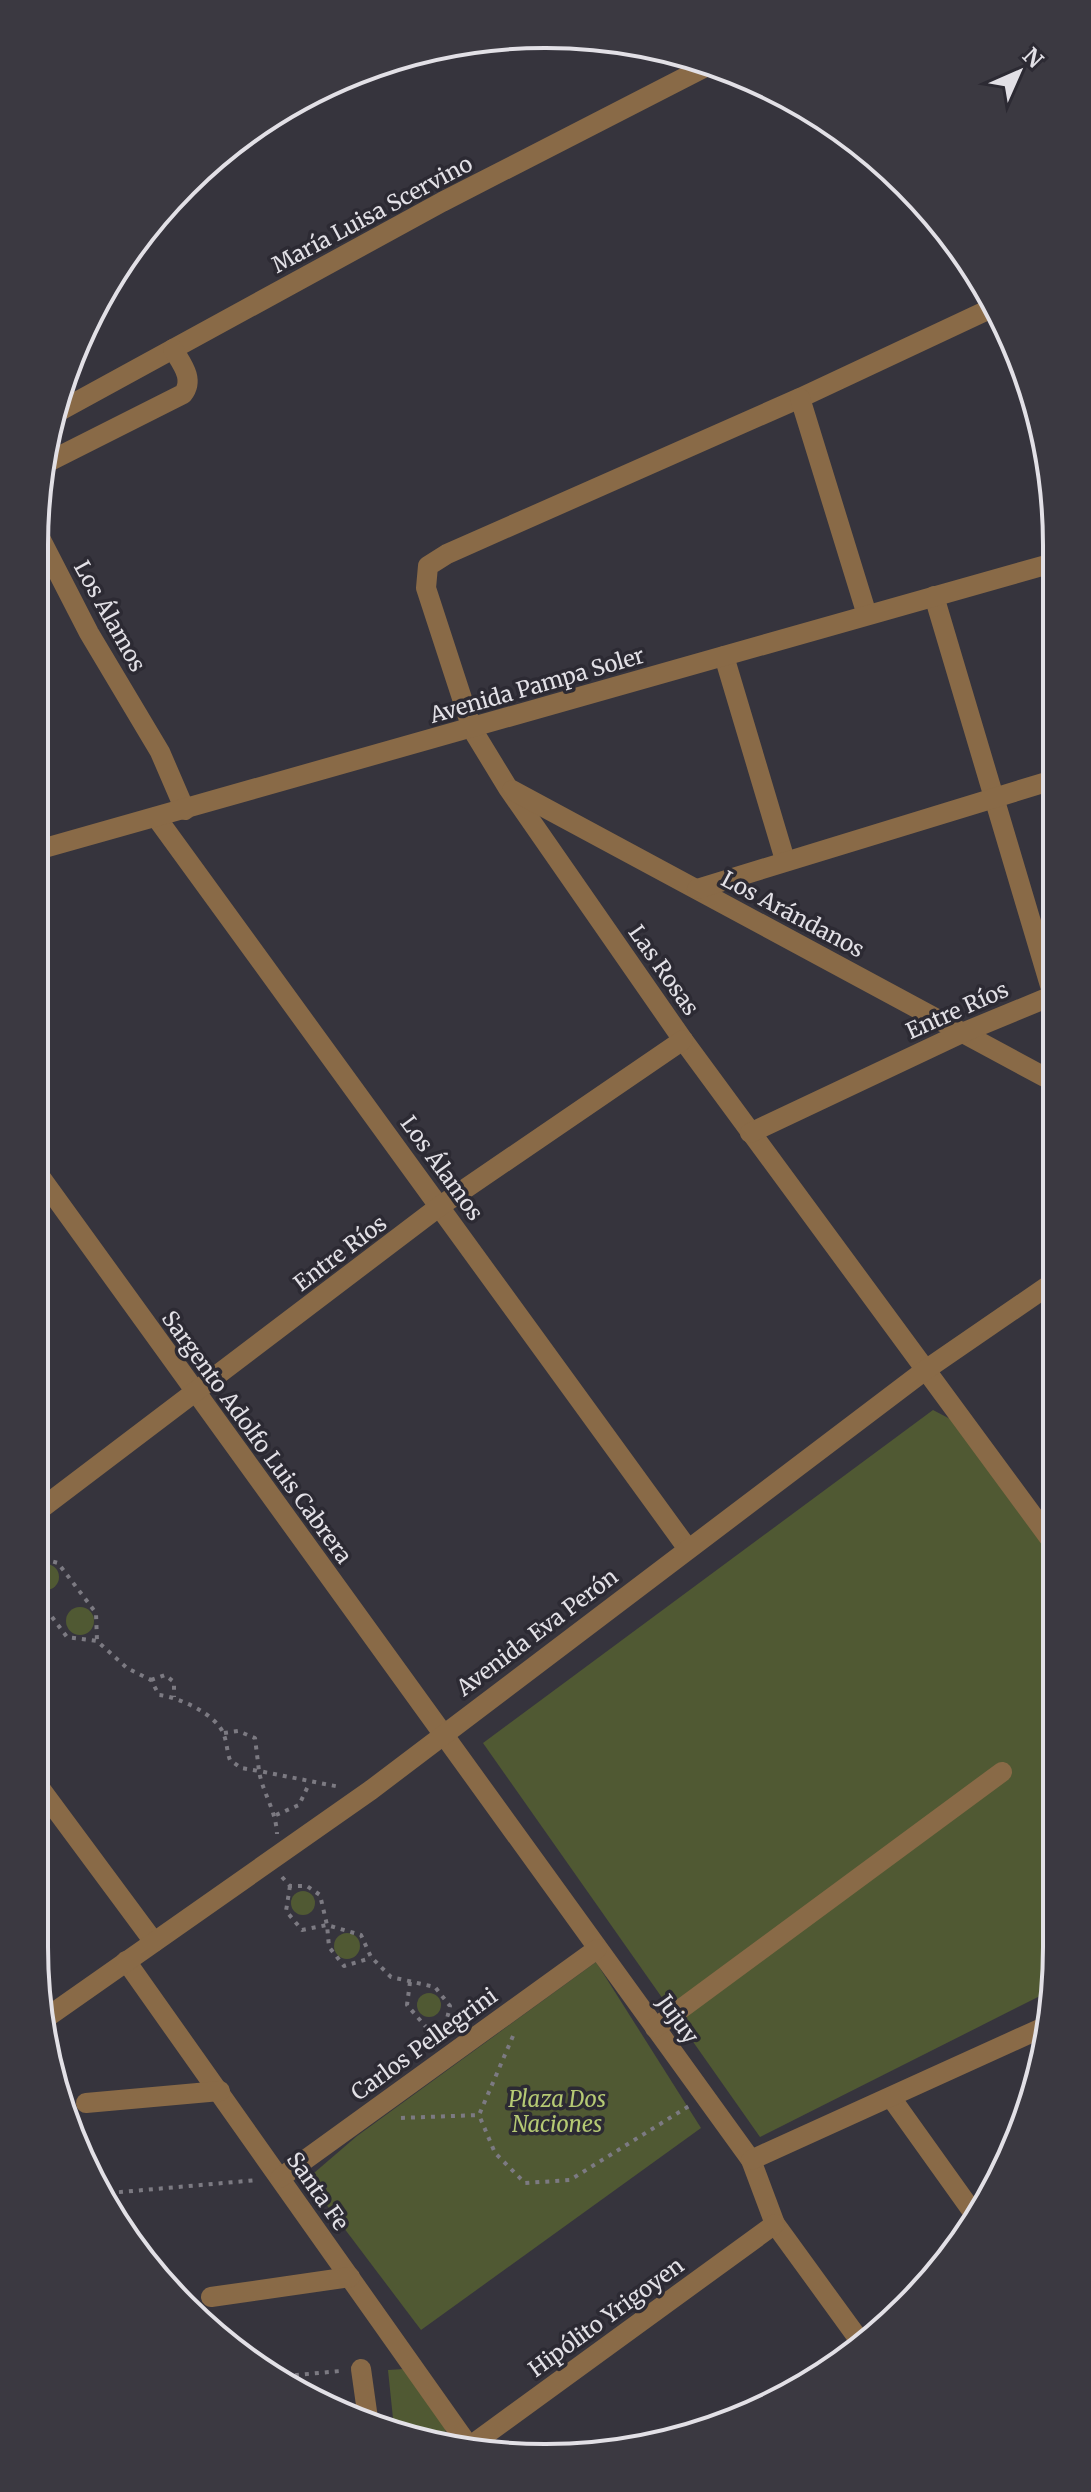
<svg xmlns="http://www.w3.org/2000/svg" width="1091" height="2492" font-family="Merriweather,serif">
<rect width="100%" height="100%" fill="#36343d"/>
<g fill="#505933">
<polygon points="933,1410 954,1421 1056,1562 1057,1946 1050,1991 760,2137 483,1743"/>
<circle cx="46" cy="1577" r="13"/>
<circle cx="80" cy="1621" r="14"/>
<circle cx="303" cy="1903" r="12"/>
<circle cx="347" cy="1946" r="13"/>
<polygon points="596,1962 701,2128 421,2330 307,2179 357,2136"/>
<circle cx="429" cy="2005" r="12"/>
<polygon points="404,2369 445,2423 446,2436 439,2446 394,2428 388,2370"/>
</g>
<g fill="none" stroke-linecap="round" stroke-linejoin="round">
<g stroke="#7c7a82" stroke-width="4" stroke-dasharray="4 6" stroke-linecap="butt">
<polyline points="34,1556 58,1563 96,1613 97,1641"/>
<path d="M34,1593l33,44 30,4 30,27 24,12 8,15c19,2 58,19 65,40 3,8 3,17 6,25l11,8 18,3c4,23 17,39 18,63"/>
<polyline points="151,1680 165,1675 174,1682 174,1697"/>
<polyline points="224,1733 238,1731 255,1738 259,1771 340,1787"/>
<polyline points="276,1815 299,1805 309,1784"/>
<polyline points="282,1877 290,1886 307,1886 320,1895 327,1925 361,1935 371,1957 391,1977 435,1987 450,2006 446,2023 450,2030"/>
<polyline points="290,1886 286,1911 302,1930 327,1925 329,1947 344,1966 371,1958"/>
<polyline points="410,1982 407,2005 426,2027 446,2023"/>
<polyline points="513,2036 479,2115 495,2153 525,2183 570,2180 689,2106"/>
<polyline points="401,2118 479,2115"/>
<polyline points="109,2193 258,2180"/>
<polyline points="275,2377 340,2371"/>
</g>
<g stroke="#896a47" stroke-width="20">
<polyline points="992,308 800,398 447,554 428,566 426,588 472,729 508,788 683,1040 1056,1547"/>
<polyline points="800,398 867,615"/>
<polyline points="56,413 442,202 713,63"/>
<path d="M48,462l135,-68c12,-15 -2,-31 -10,-45"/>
<polyline points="36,530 89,633 160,752 185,810"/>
<polyline points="934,596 1054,999"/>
<polyline points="724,656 785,860"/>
<polyline points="512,790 1054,1082"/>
<polyline points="156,817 688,1549"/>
<polyline points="34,851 1053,563"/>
<polyline points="697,889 1053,780"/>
<polyline points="750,1133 962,1033 1054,995"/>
<polyline points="34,1168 751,2160 775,2224 860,2341"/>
<polyline points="34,1514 440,1206 683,1040"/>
<polyline points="34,1780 154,1942"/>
<polyline points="126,1961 471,2449"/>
<polyline points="46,2018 371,1790 924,1371 1055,1281"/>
<polyline points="655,2028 1002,1772"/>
<polyline points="892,2099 972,2211"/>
<polyline points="86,2103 220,2091"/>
<polyline points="751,2160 1044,2027"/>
<polyline points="280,2178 597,1949"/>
<polyline points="211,2297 350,2277"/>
<polyline points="361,2369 368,2419"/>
<polyline points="466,2449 775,2224"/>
</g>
</g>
<g text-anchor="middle" stroke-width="7" stroke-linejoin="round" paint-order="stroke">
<g font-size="22" fill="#e2e0e6" stroke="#2c2a33">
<text transform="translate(372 214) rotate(-28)" y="8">María Luisa Scervino</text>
<text transform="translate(110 616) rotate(61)" y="8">Los Álamos</text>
<text transform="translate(537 685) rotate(-16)" y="8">Avenida Pampa Soler</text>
<text transform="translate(793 914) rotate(28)" y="8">Los Arándanos</text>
<text transform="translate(664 970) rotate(55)" y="8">Las Rosas</text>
<text transform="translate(957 1010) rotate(-24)" y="8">Entre Ríos</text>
<text transform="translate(442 1168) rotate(54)" y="8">Los Álamos</text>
<text transform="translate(340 1253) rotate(-37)" y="8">Entre Ríos</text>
<text transform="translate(257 1437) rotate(54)" y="8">Sargento Adolfo Luis Cabrera</text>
<text transform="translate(537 1632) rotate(-37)" y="8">Avenida Eva Perón</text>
<text transform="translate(678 2019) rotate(54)" y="8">Jujuy</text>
<text transform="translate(424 2044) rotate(-36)" y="8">Carlos Pellegrini</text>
<text transform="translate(318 2191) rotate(55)" y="8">Santa Fe</text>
<text transform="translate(606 2317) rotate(-36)" y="8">Hipólito Yrigoyen</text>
</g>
<g font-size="22" font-style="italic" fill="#b5c974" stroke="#2c2a33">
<text x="557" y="2107">Plaza Dos<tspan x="557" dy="25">Naciones</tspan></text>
</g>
</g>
<path d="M0 0H1091V2492H0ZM545 48H546A497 497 0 0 1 1043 545V1947A497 497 0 0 1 546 2444H545A497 497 0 0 1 48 1947V545A497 497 0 0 1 545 48Z" fill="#3b3941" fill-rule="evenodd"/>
<path fill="none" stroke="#e2e0e6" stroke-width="4" d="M545 48H546A497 497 0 0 1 1043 545V1947A497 497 0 0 1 546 2444H545A497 497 0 0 1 48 1947V545A497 497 0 0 1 545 48Z"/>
<g transform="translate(1019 72) rotate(45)" stroke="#2c2a33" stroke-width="6" paint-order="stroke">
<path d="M0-6L14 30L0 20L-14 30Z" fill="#e2e0e6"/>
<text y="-12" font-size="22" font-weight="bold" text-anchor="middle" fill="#e2e0e6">N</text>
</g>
</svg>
